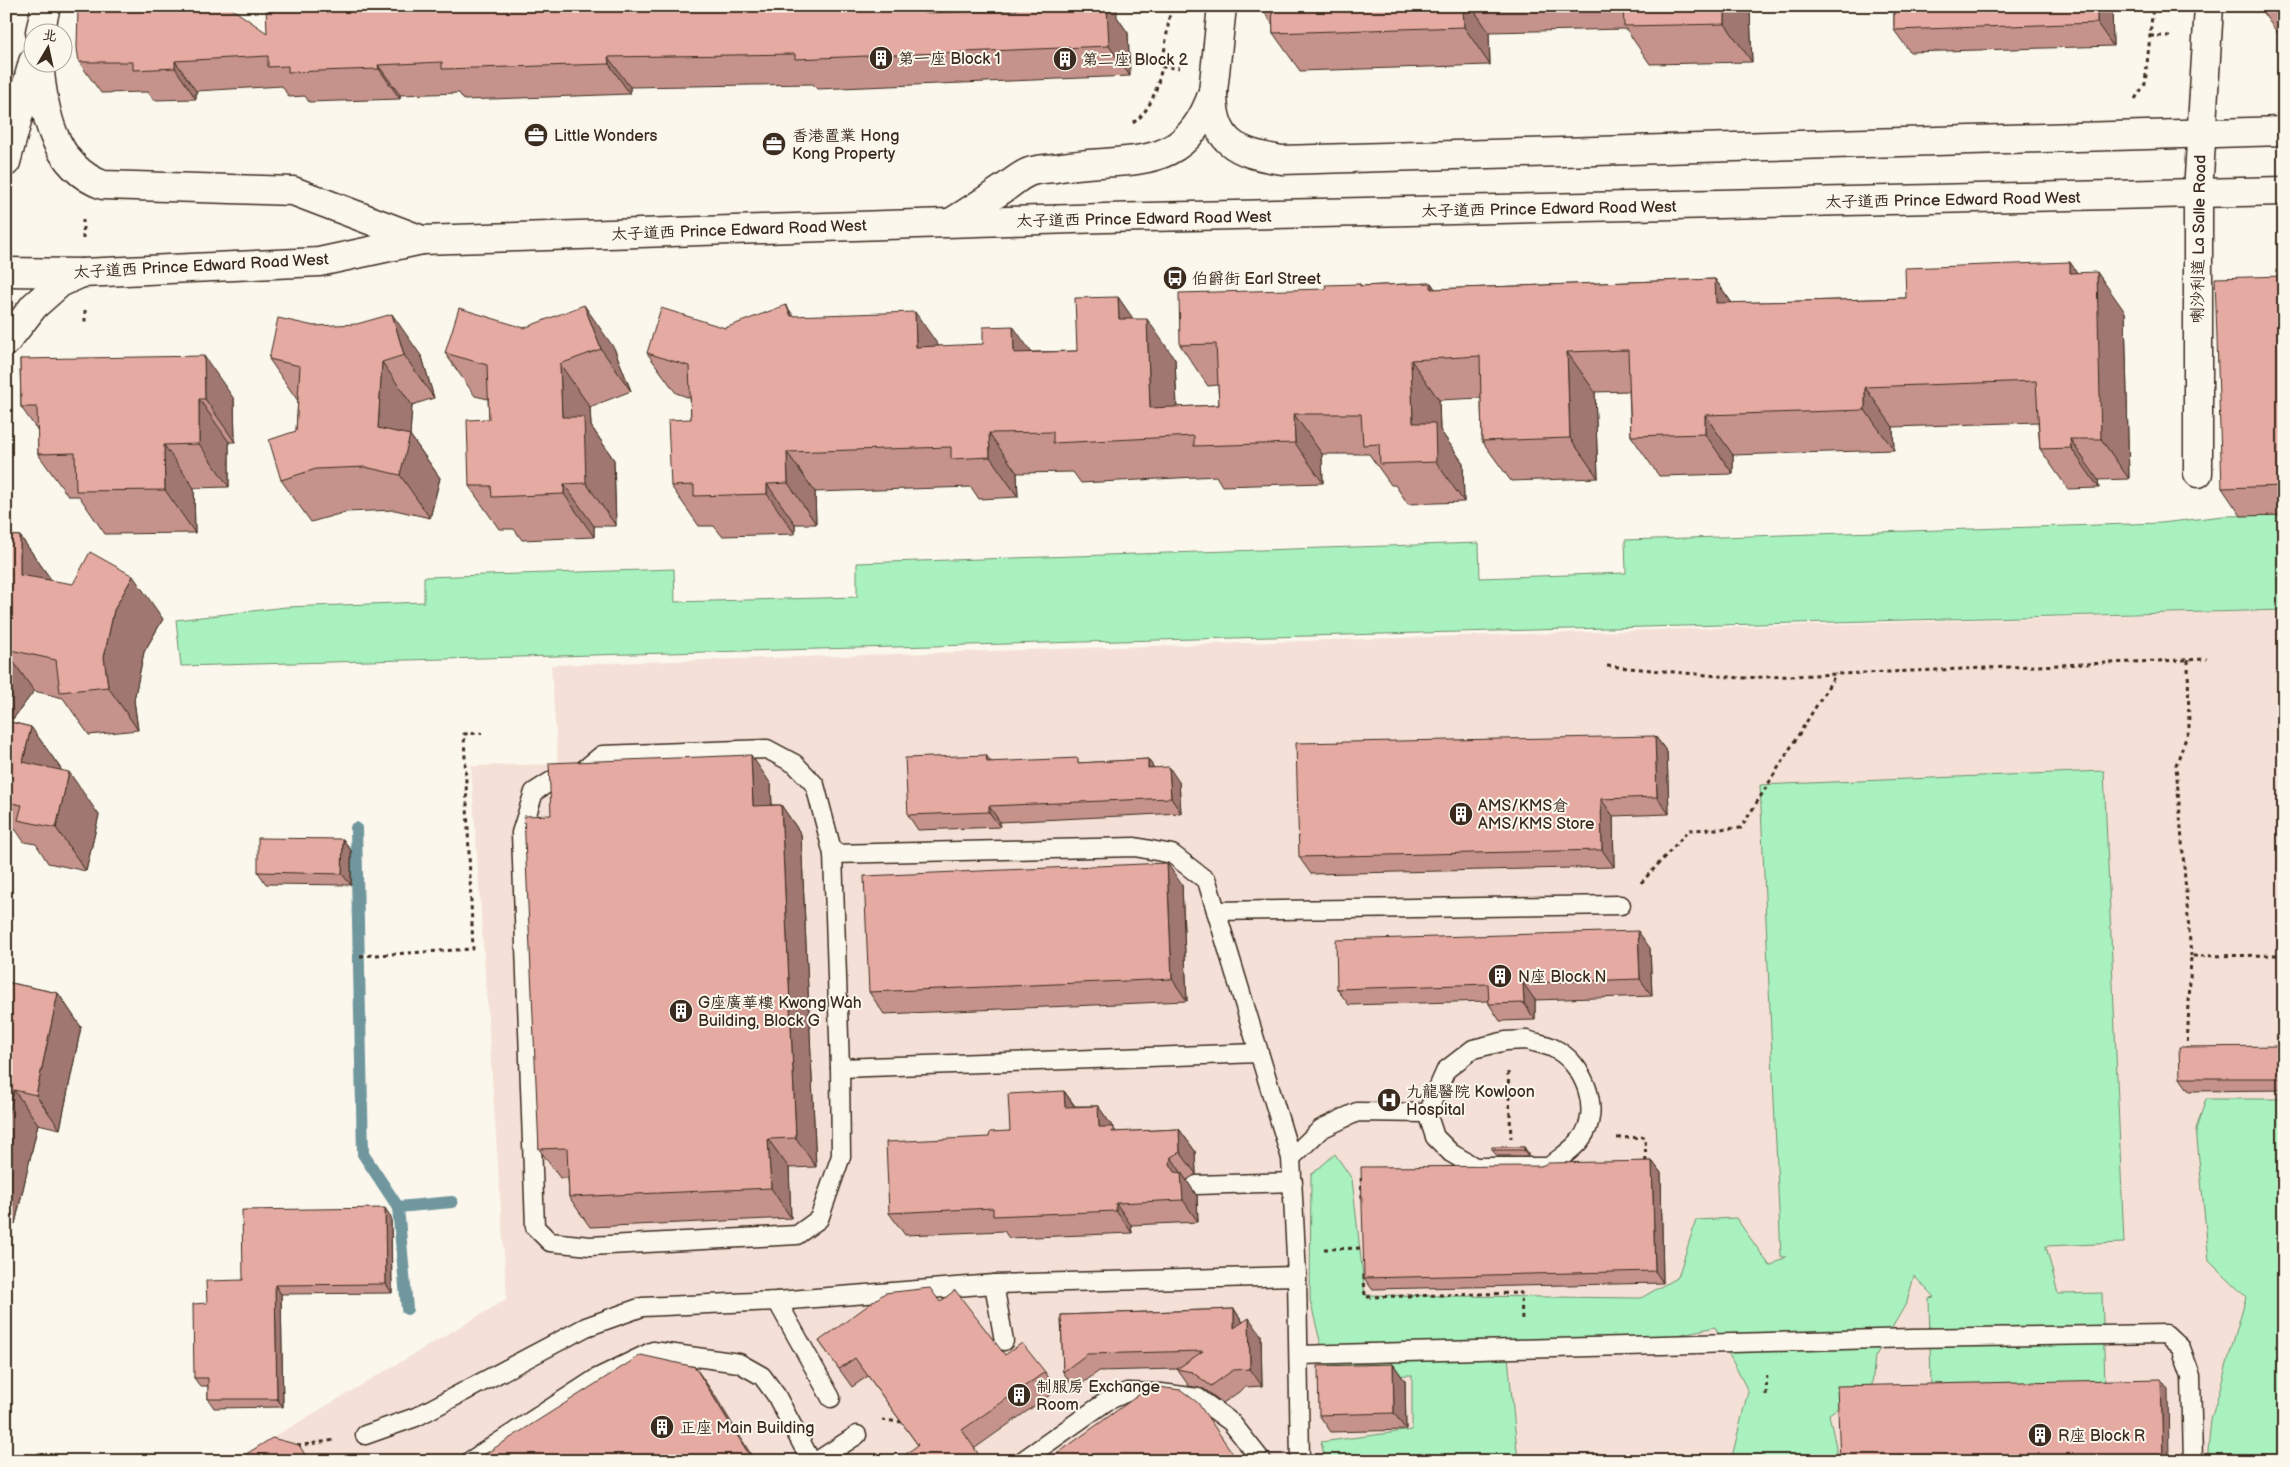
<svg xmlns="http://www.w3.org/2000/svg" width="2290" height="1467" font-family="'Balsamiq Sans','LXGW WenKai TC',sans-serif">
<rect width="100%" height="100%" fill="#fbf7ec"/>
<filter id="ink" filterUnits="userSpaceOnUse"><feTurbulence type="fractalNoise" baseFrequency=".02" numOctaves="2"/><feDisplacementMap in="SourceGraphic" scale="10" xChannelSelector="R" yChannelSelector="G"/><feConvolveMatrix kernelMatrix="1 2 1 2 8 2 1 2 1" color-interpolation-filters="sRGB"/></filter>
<g filter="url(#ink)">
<polygon fill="#f4e0d6" points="2284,610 2284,1461 233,1461 507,1299 471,766 558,764 551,665"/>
<g fill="#a9f1be" stroke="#728e6e">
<polygon points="2284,515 2284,610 181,666 176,620 286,607 424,602 424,577 674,569 675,602 857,597 857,563 1479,543 1480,578 1626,573 1625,540 2161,523 2223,516"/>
<polygon points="2104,771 2124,1243 2046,1246 2058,1294 2102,1293 2105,1382 1931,1387 1929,1298 1934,1297 1914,1276 1907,1302 1875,1357 1872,1385 1829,1414 1839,1461 1731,1461 1748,1391 1715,1327 1641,1343 1507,1346 1518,1461 1325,1461 1321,1442 1412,1430 1412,1375 1329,1378 1310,1300 1311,1175 1335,1154 1352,1179 1365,1295 1641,1298 1678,1277 1696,1220 1736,1218 1770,1266 1786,1257 1781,1257 1760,785"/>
<polygon points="2206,1099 2284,1099 2284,1461 2207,1461 2211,1420 2246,1297 2209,1261 2196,1129"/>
</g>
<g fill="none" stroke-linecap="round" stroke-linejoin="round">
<g stroke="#6f969e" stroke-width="12">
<polyline points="356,828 363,1154 398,1207 407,1309"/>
<polyline points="398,1207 452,1202"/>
</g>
<g stroke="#3b2a1e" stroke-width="21">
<g id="lane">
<polygon points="767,749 795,764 815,785 833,854 840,1068 841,1156 819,1219 797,1235 590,1246 550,1242 535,1227 521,833 534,792 556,778 575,777 602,755"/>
<polyline points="833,854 1135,847 1172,854 1207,881 1291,1158 1297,1276 1300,1461"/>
<polyline points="1216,911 1621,905"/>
<path d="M1527,1040c8,3 18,4 26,8 31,14 50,63 28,91 -8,11 -22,19 -32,28h-74l-24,-14 -16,-16 -8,-24 19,-43 27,-21 33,-8z"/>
<polyline points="840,1068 1259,1053"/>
<polyline points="1291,1158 1321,1129 1357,1112 1427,1113"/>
<polyline points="1196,1185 1293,1182"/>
<polyline points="994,1284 1004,1341"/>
<polyline points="777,1301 831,1398"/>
<polyline points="1299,1355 1912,1338 2166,1334 2181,1348 2191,1376 2193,1461"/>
<polyline points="365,1435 416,1417 586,1327 642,1307 777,1301 994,1284 1297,1276"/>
<polyline points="470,1461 597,1378 653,1351 739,1363 762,1376 776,1395 811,1461"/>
<polyline points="817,1461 857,1435"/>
<polyline points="1022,1461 1107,1401 1127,1392 1161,1393 1198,1398 1231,1422 1262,1461"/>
</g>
</g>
<g stroke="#3b2a1e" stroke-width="31">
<g id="street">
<path d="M1213,92c0,50 22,61 69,68l1002,-29"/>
<polyline points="2198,193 2198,473"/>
</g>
</g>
<g stroke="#3b2a1e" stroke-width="31">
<g id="secondary">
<polyline points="1213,92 1222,6"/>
<polyline points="2198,193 2209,6"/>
</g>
</g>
<g stroke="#3b2a1e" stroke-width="31">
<g id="primary">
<path d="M39,62c4,48 14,105 64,123l190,6 129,49"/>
<path d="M952,222c18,-11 36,-23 54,-35 7,-5 15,-12 23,-15 8,-3 18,-3 26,-4 72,-13 129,10 158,-76"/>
<polyline points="6,272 82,273 319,262 422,240 1105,218 2284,191"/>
<polyline points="6,342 34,306 60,283 82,273"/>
</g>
</g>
<g stroke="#3b2a1e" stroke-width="31">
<g id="highway">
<polyline points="40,32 46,6"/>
<polyline points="6,162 33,62"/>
</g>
</g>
<g stroke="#3b2a1e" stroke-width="3" stroke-dasharray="4 4" stroke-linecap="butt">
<polyline points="2150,36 2172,36"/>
<polyline points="1162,67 1171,6"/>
<polyline points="2135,99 2145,84 2153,6"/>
<path d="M1133,123c19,-14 24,-35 29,-56l18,1"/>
<polyline points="83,239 83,215"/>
<polyline points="85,310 85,325"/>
<polyline points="2188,660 2189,730 2176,765 2191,956"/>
<polyline points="1607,666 1741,678 2207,659"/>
<polyline points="1641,883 1689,830 1741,828 1836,674"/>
<polyline points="360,956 473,949 464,734 482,733"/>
<polyline points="2187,1050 2191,956 2284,955"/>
<polyline points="1508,1072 1511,1138"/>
<polyline points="1617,1138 1645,1137 1646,1165"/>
<polyline points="1362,1198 1361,1175 1364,1175"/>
<polyline points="1324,1249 1364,1248"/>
<polyline points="1364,1275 1365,1297 1521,1293 1522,1320"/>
<polyline points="1766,1395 1767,1371"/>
<polyline points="882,1420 903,1422"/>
<polyline points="297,1446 335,1440"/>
</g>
<use href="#lane" stroke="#fbf7ec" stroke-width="18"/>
<use href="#street" stroke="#fbf7ec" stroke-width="28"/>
<use href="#secondary" stroke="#fbf7ec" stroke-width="28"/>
<use href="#primary" stroke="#fbf7ec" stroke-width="28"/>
<use href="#highway" stroke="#fbf7ec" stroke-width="28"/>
</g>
<g fill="#c5938b" stroke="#3b2a1e">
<polygon points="928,6 932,13 1117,17 1128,33 1130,76 817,89 813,84 630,87 630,94 464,100 459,93 400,95 400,99 309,102 305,96 289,97 282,86 196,91 196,99 154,100 148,92 101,93 79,62 267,33"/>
<polygon points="1260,6 1748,6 1750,10 1752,62 1650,64 1626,29 1489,32 1490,65 1300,71 1273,33 1273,25"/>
<polygon points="1894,6 2112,6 2113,46 1910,52 1894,30"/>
<polygon points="2258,6 2284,6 2284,42"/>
<polygon points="2077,273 2125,312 2129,479 2098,480 2099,488 2068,489 2040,449 2038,422 1893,427 1894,450 1733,455 1733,474 1659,476 1631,436 1629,391 1595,392 1598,478 1511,481 1482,441 1481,398 1439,400 1440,430 1463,463 1464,502 1408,504 1395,485 1391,485 1369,454 1322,454 1323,483 1222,486 1216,476 1081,483 1073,472 1017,473 1018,497 979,499 971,487 815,492 816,524 795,524 795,534 722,536 714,526 699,526 671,486 691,419 690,398 676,393 647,353 725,328 794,316 939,346 1032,352 1077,351 1118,297 1133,319 1175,359 1177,407 1219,405 1218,385 1208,386 1180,345 1326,289 1360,284 1361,286 1431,283 1435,289 1715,279 1732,303 1803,301 1906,298"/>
<polygon points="2284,276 2284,515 2241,516 2222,488"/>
<polygon points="314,326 422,357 434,398 412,405 410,435 440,478 430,518 395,510 346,512 311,522 281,480 296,431 298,401 269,359"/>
<polygon points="524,328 614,348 631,391 590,407 591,426 614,460 616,526 594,526 594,537 522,540 514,529 499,529 469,486 489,419 488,399 475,396 445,353"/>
<polygon points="20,359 234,399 235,442 229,442 229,487 194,488 195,533 105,534 79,496 68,496 38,454 38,431 21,407"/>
<polygon points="6,535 20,536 50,578 50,580 163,619 144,652 134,700 138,730 89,735 63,698 34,691 13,719 6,716"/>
<polygon points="6,721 31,727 61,769 60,770 99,815 86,871 48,863 36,844 24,842 16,830 6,828"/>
<polygon points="1655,736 1667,752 1669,814 1613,816 1614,867 1311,874 1299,857"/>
<polygon points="1148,759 1154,768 1179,782 1181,813 1000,822 1000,827 918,830 908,815 991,762 1081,763"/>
<polygon points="771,784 772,805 781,805 801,834 816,1167 789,1168 791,1218 590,1227 569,1197 568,1178 560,1178 539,1149 551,815"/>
<polygon points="343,839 351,851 351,885 266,884 258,872"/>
<polygon points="1182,885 1187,1001 884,1014 869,992"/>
<polygon points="1650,948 1652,996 1535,1000 1535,1020 1500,1021 1489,1004 1489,1001 1349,1005 1337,989"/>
<polygon points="6,982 58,993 81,1027 60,1129 38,1124 15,1224 6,1222"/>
<polygon points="2284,1046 2284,1090 2189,1091 2180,1078"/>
<polygon points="1064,1091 1075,1106 1098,1106 1116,1132 1179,1129 1195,1151 1196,1174 1187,1180 1187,1181 1197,1196 1198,1222 1131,1225 1132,1233 1009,1238 1004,1231 905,1235 889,1213 989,1137 1010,1131"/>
<polygon points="1524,1147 1528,1153 1528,1156 1497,1156 1492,1150"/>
<polygon points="1652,1161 1661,1173 1663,1283 1372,1289 1364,1278 1541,1166"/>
<polygon points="391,1217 392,1293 281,1294 283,1407 214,1408 208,1399 208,1386 200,1386 194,1378 207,1303 243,1280"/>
<polygon points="940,1302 1005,1355 1045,1372 1057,1390 975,1448 918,1445 868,1376 852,1387 819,1341"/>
<polygon points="1234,1309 1243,1322 1261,1335 1262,1386 1246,1387 1223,1403 1204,1389 1189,1386 1177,1369 1099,1371 1075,1389 1063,1372 1061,1315"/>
<polygon points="1393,1364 1405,1381 1406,1430 1331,1432 1319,1415"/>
</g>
<g fill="#a07871" stroke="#3b2a1e">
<polygon points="925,6 928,6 945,32 925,13"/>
<polygon points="1099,6 1117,6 1117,17 1128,33 1130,76 1109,46"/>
<polygon points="1463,6 1471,6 1489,32 1490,65 1464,27"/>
<polygon points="1725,6 1748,6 1750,10 1752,62 1725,24"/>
<polygon points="2097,6 2112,6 2113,46 2097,23"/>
<polygon points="608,57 630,87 630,94 609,64"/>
<polygon points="175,61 196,91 196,99 175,68"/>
<polygon points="378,65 400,95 400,99 379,69"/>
<polygon points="2070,262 2097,301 2097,272 2125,312 2129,479 2101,439 2070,273"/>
<polygon points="1715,279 1743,319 1716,303"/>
<polygon points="1431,283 1459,323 1431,289"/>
<polygon points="1118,297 1146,337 1119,319"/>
<polygon points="584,305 614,348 631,391 601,349"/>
<polygon points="786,305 814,345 791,316"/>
<polygon points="915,312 943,352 916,347"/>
<polygon points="392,314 422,357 434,398 404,355"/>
<polygon points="1147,319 1175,359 1178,437 1150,408"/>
<polygon points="1013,326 1041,366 1014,353"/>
<polygon points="1567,352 1595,392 1598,478 1570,438"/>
<polygon points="204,356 234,399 235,442 205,399"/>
<polygon points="1411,360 1439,400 1440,430 1463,463 1464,502 1436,462 1413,423"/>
<polygon points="382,362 412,405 410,435 440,478 430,518 400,475 378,428"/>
<polygon points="560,364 590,407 591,426 614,460 616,526 586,483 562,417"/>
<polygon points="1865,387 1893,427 1894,450 1865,410"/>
<polygon points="199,399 229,442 229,487 199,444"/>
<polygon points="1294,414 1322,454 1323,483 1295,443"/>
<polygon points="1705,415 1733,455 1733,474 1705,434"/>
<polygon points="989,433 1017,473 1018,497 990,457"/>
<polygon points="2070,439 2098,480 2099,488 2071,448"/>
<polygon points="164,445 194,488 195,533 165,490"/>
<polygon points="787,452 815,492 816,524 788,483"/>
<polygon points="564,484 594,526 594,537 564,494"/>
<polygon points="767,484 795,524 795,534 767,494"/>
<polygon points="20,536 50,578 50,618 20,575"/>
<polygon points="133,576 163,619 144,652 134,700 138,730 108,687 104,657 114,610"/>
<polygon points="6,651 34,691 13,719 6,709"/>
<polygon points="31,727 61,769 53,805 23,762"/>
<polygon points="1655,736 1667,752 1669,814 1657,797"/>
<polygon points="751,755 771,784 773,835 753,806"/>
<polygon points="986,755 997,770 987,762"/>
<polygon points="1148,759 1158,774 1148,768"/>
<polygon points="1169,767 1179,782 1181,813 1171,798"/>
<polygon points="69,772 99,815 86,871 56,828"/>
<polygon points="1601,799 1613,816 1614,867 1602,850"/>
<polygon points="781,805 801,834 816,1167 796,1138"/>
<polygon points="989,806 1000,822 1000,827 989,812"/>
<polygon points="343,839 351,851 351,885 342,874"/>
<polygon points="1167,863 1182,885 1187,1001 1172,979"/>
<polygon points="1638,931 1650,948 1652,996 1640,979"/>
<polygon points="1523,983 1535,1000 1535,1020 1524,1003"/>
<polygon points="58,993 81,1027 60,1129 36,1095"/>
<polygon points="14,1090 38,1124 15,1224 6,1211 6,1126"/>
<polygon points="1064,1091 1079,1113 1065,1107"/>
<polygon points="1098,1106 1128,1149 1099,1127"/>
<polygon points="1179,1129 1195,1151 1196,1174 1180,1152"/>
<polygon points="768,1139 789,1168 791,1218 771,1188"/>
<polygon points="1524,1147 1528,1153 1528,1156 1524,1150"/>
<polygon points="1171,1157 1197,1196 1198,1222 1183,1200 1170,1164"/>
<polygon points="1652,1161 1661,1173 1663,1283 1655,1271"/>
<polygon points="1116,1203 1131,1225 1132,1233 1116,1211"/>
<polygon points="385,1208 391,1217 392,1293 386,1284"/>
<polygon points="275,1285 281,1294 283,1407 277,1399"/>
<polygon points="1234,1309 1246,1327 1234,1328"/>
<polygon points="1249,1318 1261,1335 1262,1386 1250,1369"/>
<polygon points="1393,1364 1405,1381 1406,1430 1394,1413"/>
<polygon points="695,1367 714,1394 755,1461 753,1461"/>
<polygon points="2161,1379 2168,1389 2169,1461 2163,1461"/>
</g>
<g fill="#e5aba2" stroke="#3b2a1e">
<polygon points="78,6 228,6 267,33 266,6 925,6 925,13 1017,10 1017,6 1107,6 1109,46 795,59 795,54 608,57 609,64 442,69 442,62 378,65 379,69 288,72 288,66 268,67 268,56 175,61 175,68 133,70 133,62 79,62 77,48"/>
<polygon points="1272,6 1463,6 1464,27 1273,33"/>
<polygon points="1623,6 1725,6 1725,24 1624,26"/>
<polygon points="1894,6 2097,6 2097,23 1894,30"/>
<polygon points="2070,262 2070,273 2097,272 2101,439 2070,439 2071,448 2040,449 2036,381 1865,387 1865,410 1705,415 1705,434 1631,436 1628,350 1567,352 1570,438 1482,441 1480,356 1411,360 1413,423 1435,423 1436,462 1380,464 1379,444 1363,445 1361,414 1294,414 1295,443 1194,446 1194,436 1053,443 1053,432 989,433 990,457 951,459 951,447 787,452 788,483 767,484 767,494 694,496 694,485 671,486 668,420 691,419 689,366 647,353 661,308 725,328 786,305 791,316 915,312 916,347 983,344 983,327 1013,326 1014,353 1077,351 1075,298 1118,297 1119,319 1147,319 1150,408 1219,405 1216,344 1180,345 1179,293 1326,289 1325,285 1360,284 1360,286 1431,283 1431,289 1715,279 1716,303 1803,301 1906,298 1905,268"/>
<polygon points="2284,276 2284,486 2222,488 2215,278"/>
<polygon points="584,305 601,349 560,364 562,417 584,417 586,483 564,484 564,494 492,497 491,486 469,486 467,420 489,419 487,365 445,353 459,308 524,328"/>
<polygon points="392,314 404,355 382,362 378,428 410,435 400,475 365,467 316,469 281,480 269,440 296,431 300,366 269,359 278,318 314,326 357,324"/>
<polygon points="204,356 205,399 199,399 199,444 164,445 165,490 76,491 75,453 38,454 37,407 21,407 20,359"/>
<polygon points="6,535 20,536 20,575 73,584 90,552 133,576 114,610 104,657 108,687 60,692 56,660 6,649"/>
<polygon points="6,721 31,727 23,762 69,772 56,828 18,820 22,805 6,802"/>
<polygon points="1655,736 1657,797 1601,799 1602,850 1299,857 1296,743"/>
<polygon points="751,755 753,806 781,805 796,1138 768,1139 771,1188 569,1197 567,1148 539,1149 524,816 551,815 549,763"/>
<polygon points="986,755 987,762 1078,758 1078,763 1148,759 1148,768 1169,767 1171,798 989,806 989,812 908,815 905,758"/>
<polygon points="258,838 343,839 342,874 258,872"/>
<polygon points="1167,863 1172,979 869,992 864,876"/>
<polygon points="1638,931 1640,979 1523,983 1524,1003 1489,1004 1488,984 1337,989 1336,940"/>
<polygon points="6,982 58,993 36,1095 14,1090 6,1126"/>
<polygon points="2284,1046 2284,1078 2180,1078 2179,1047"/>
<polygon points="1064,1091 1065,1107 1098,1106 1099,1127 1113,1127 1112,1132 1179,1129 1180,1152 1171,1157 1170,1164 1175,1172 1181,1173 1183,1200 1116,1203 1116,1211 993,1216 993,1208 889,1213 886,1142 989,1137 990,1132 1010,1131 1008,1094"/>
<rect x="1492" y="1147" width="32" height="3"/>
<polygon points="1652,1161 1655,1271 1364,1278 1361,1167 1541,1166 1548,1163"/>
<polygon points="385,1208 386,1284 275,1285 277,1399 208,1399 208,1378 194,1378 193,1304 207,1303 206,1281 243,1280 242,1210"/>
<polygon points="930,1288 940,1302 955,1290 1005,1355 1022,1343 1045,1372 962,1430 983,1461 897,1461 918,1445 855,1358 839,1369 819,1341 885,1293"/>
<polygon points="1234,1309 1234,1328 1249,1318 1250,1369 1233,1370 1211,1386 1192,1372 1177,1369 1203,1351 1087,1354 1063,1372 1061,1315"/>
<polygon points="641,1355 695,1367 753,1461 474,1461"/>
<polygon points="1393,1364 1394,1413 1319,1415 1318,1366"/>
<polygon points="2161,1379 2163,1461 1840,1461 1837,1386"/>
<polygon points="1151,1386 1181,1390 1198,1403 1238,1461 1047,1461"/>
<polygon points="272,1438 299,1445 309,1461 235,1461"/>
</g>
</g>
<defs>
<g id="building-disc" transform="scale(1.25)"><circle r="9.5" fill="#3b2a1e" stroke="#fbf7ec"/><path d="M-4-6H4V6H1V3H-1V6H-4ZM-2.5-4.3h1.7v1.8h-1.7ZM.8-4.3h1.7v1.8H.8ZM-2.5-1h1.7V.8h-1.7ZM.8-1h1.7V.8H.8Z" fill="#fff"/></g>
<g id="office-disc" transform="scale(1.25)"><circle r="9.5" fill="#3b2a1e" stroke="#fbf7ec"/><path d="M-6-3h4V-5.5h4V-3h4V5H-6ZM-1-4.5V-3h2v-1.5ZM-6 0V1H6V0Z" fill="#fff"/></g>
<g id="bus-disc" transform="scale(1.25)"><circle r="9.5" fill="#3b2a1e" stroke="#fbf7ec"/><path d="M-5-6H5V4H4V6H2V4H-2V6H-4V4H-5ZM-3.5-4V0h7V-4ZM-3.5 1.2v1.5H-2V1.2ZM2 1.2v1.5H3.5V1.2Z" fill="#fff"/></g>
<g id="hospital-disc" transform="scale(1.25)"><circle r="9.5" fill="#3b2a1e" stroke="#fbf7ec"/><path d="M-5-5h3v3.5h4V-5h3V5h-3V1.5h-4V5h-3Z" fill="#fff"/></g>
</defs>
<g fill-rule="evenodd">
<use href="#building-disc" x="881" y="58"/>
<use href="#building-disc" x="1065" y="59"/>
<use href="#office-disc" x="536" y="135"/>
<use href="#office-disc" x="774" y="144"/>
<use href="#bus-disc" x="1175" y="278"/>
<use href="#building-disc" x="1461" y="814"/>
<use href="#building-disc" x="1500" y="976"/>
<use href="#building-disc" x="681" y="1011"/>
<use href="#hospital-disc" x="1389" y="1100"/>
<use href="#building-disc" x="1019" y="1395"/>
<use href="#building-disc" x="662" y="1427"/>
<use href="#building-disc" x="2040" y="1435"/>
</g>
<g text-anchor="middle" stroke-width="4" stroke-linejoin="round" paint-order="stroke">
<g font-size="16" fill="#3b2a1e" stroke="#fbf7ec" text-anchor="start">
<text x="898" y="64">第一座 Block 1</text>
<text x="1082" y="65">第二座 Block 2</text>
<text x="554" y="141">Little Wonders</text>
<text x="792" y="141">香港置業 Hong<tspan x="792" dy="18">Kong Property</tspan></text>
<text x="1192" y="284">伯爵街 Earl Street</text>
<text x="1478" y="811">AMS/KMS倉<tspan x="1478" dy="18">AMS/KMS Store</tspan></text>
<text x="1518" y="982">N座 Block N</text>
<text x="698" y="1008">G座廣華樓 Kwong Wah<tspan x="698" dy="18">Building, Block G</tspan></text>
<text x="1406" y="1097">九龍醫院 Kowloon<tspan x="1406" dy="18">Hospital</tspan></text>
<text x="1036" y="1392">制服房 Exchange<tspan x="1036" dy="18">Room</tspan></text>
<text x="680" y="1433">正座 Main Building</text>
<text x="2058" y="1441">R座 Block R</text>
</g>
<g font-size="16" fill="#3b2a1e" stroke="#fbf7ec">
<text transform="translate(1953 199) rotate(-1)" y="6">太子道西 Prince Edward Road West</text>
<text transform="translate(1549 208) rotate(-1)" y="6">太子道西 Prince Edward Road West</text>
<text transform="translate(1144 218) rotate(-1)" y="6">太子道西 Prince Edward Road West</text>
<text transform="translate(739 229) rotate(-2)" y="6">太子道西 Prince Edward Road West</text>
<text transform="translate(2198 239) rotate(-89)" y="6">喇沙利道 La Salle Road</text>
<text transform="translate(201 265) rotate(-3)" y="6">太子道西 Prince Edward Road West</text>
</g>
</g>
<rect width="2290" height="1467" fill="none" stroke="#fbf7ec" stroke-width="25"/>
<rect x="12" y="12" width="2265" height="1442" fill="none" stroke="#3b2a1e" stroke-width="2" filter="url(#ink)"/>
<g transform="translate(48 48) rotate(9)"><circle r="24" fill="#fbf7ec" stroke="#aea59a"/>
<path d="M0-4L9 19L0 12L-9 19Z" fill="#3b2a1e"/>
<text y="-8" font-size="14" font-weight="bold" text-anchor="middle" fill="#3b2a1e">北</text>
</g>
</svg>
